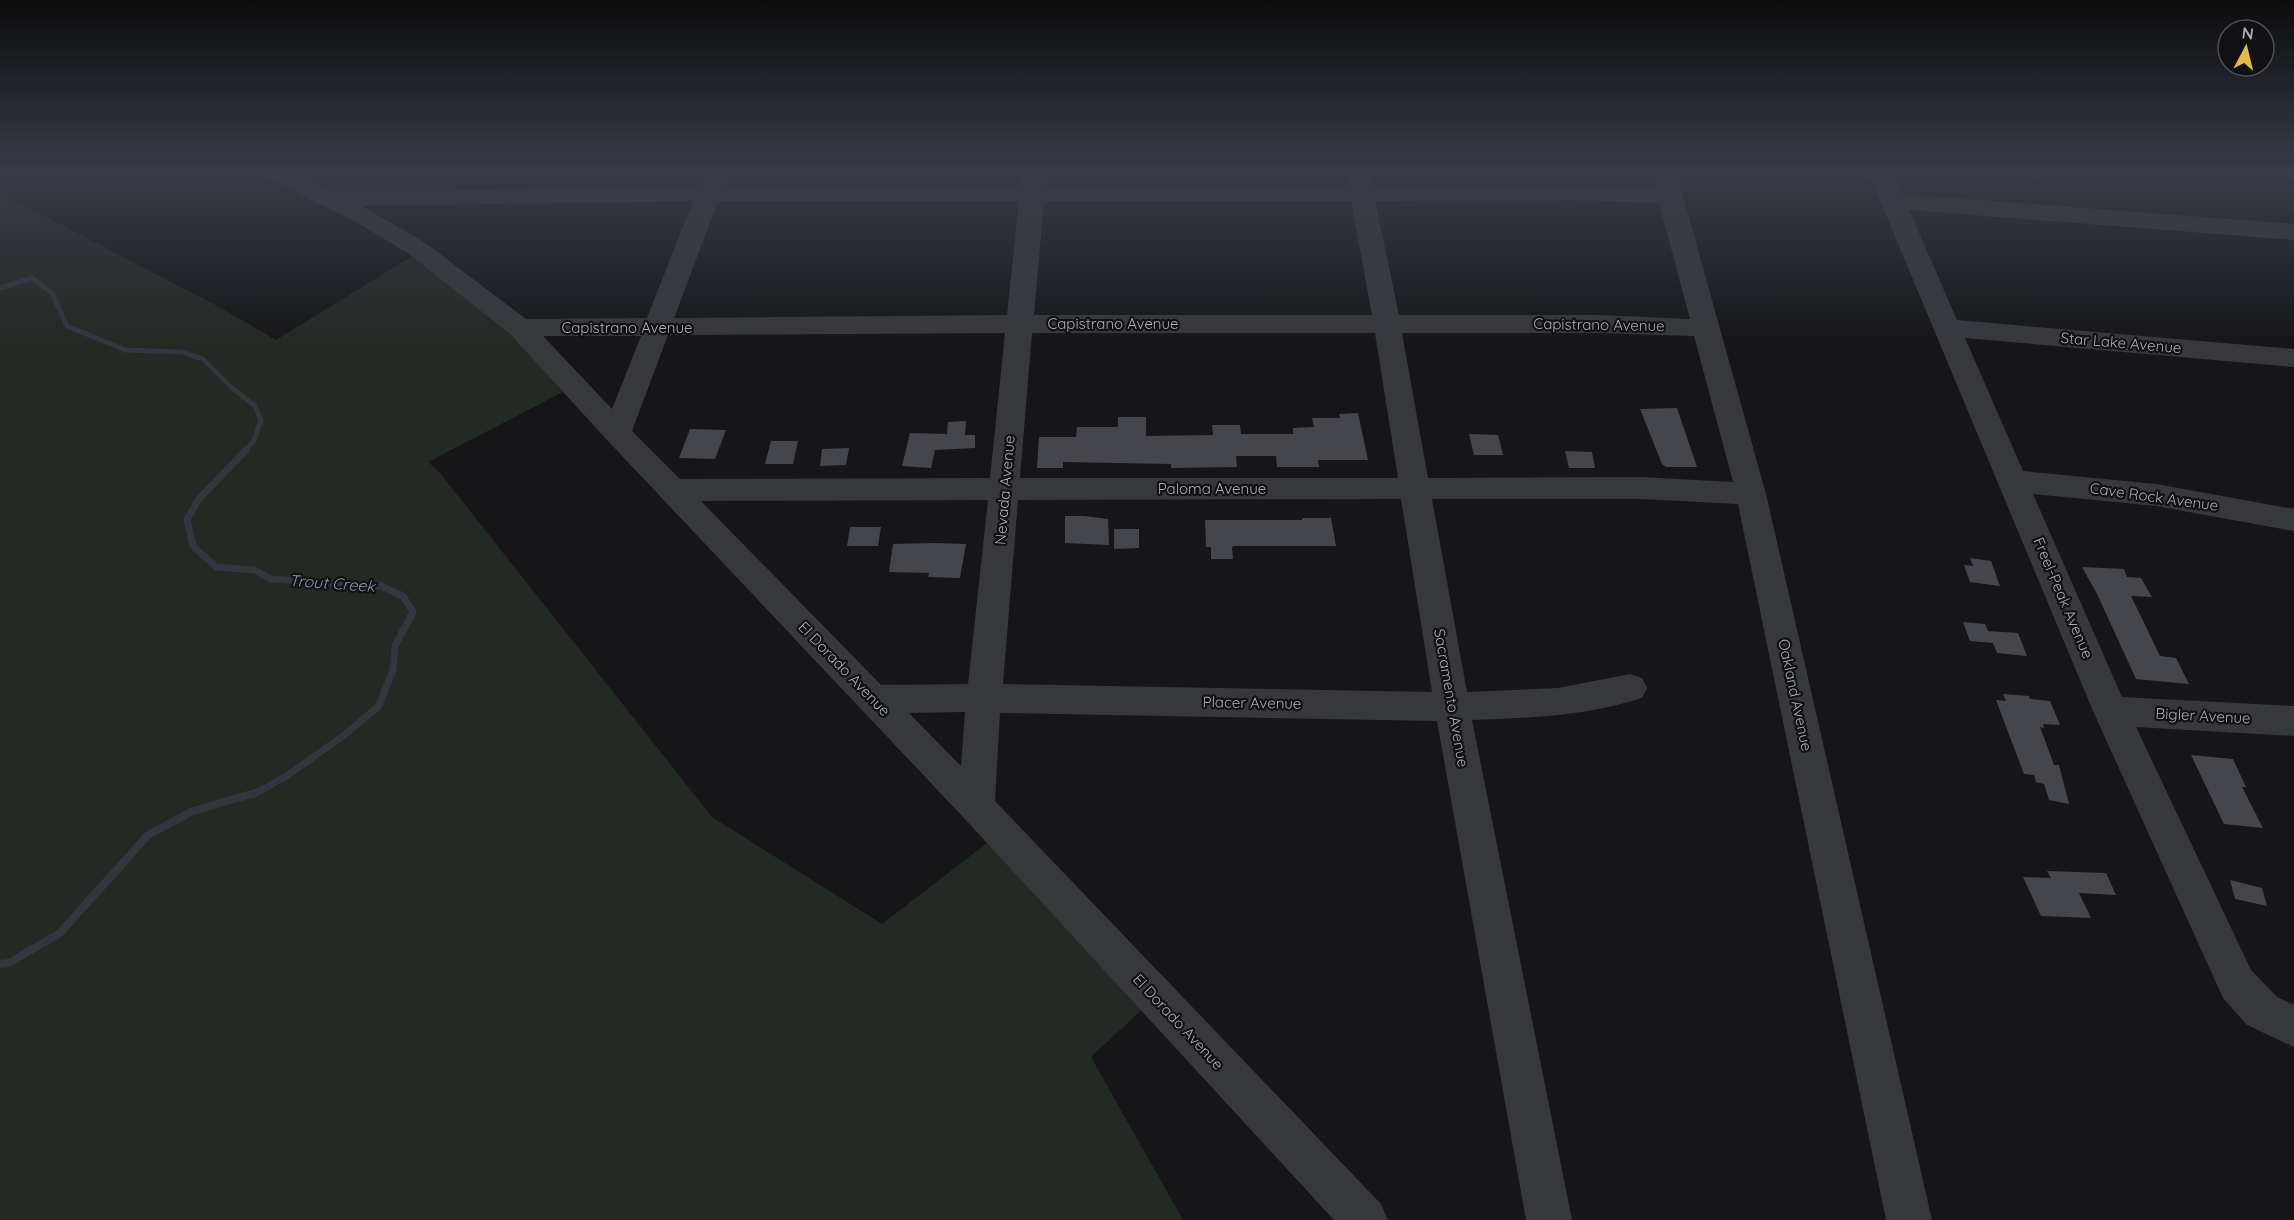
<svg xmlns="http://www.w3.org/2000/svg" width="2294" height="1220" font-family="Quicksand,sans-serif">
<rect width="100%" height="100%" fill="#161618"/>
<polygon fill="#222a24" points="0,193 221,308 276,340 419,252 453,277 520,344 563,392 428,462 440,473 712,817 882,924 991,840 1146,1006 1091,1057 1183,1220 0,1220"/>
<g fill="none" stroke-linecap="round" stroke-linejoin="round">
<polyline stroke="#30373f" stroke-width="5" points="0,288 32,278 52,293 67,326 125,350 182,352 203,359 232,388 254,405 261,420 254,441 245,451"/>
<polyline stroke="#30373f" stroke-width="7" points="246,450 198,500 187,520 193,546 216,567 255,570 271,579 381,586 403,596 413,612 395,646 393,670 378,707 343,736 288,775 253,795"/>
<polyline stroke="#30373f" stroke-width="8" points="0,964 9,963 60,933 148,835 193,811 255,793"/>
</g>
<g fill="#45464b">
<polygon points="1677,408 1697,467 1666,467 1662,464 1640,409"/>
<polygon points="1358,413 1368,460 1318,460 1319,467 1277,467 1276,456 1236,456 1237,467 1171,468 1171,464 1063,462 1063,468 1037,468 1039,437 1076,437 1077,427 1118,427 1118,417 1146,417 1146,436 1213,435 1212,425 1240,425 1241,434 1293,434 1293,428 1314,427 1312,418 1340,418 1339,414"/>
<polygon points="966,421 965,435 975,435 975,448 935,450 931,468 902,466 910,433 947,434 948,422"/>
<polygon points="690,429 726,430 715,459 679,458"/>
<polygon points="1469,434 1498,435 1503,455 1474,455"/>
<polygon points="771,441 798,441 793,464 765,464"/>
<polygon points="849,448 846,465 820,466 822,449"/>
<polygon points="1565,451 1592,452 1595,468 1569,468"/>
<polygon points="1065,516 1084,516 1108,519 1109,545 1065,543"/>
<polygon points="1302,518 1331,518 1336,546 1234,546 1232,547 1233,559 1211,559 1211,547 1206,547 1205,520 1302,520"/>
<polygon points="850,527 881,527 878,546 847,546"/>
<polygon points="1114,529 1139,529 1139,548 1114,549"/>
<polygon points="934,543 966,544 960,578 928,577 929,573 889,572 893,544"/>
<polygon points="1970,558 1991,561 2000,586 1970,582 1964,565 1973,566"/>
<polygon points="2082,567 2124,569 2127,577 2141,578 2152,597 2131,596 2160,656 2176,658 2189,684 2136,679 2097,594"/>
<polygon points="1963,622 1985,624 1988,631 2018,633 2027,656 1997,653 1993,643 1970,641"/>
<polygon points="2003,694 2029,696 2030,699 2050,701 2060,725 2043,724 2044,728 2040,727 2054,765 2059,765 2069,804 2049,800 2044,784 2036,782 2034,775 2024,774 1996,700 2006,701"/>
<polygon points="2191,755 2233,759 2246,787 2242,787 2263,828 2224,824"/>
<polygon points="2047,871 2106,873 2116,895 2079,893 2091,918 2041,916 2023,877 2051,878"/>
<polygon points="2230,880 2262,888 2267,906 2235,899"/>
</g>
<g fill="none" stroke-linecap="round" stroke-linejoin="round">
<g fill="#37383c" fill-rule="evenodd">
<path d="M266,174h32l36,18 365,-5 6,-13h20l2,3 -4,10 298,-1 1,-12h24l-1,12h303l-2,-12h24l2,12h201l82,2 -2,-14h22l8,22 83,298 166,726h-46l-148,-716 -97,-5h-209l35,193 91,-4 72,-14 12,4 5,10 -5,10c-55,18 -113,20 -170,22l100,500h-46l-89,-499 -437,-8 -5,88 386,403 7,16h-54l-371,-403 -356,-377 -97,-106 -101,-80 -51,-31 -88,-44zM1573,200l86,3 31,116 -91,-4h-200l-24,-114zM693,201l-46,117 -121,1 -99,-75 -65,-38zM718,201h301l-12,114 -333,3zM1044,201h307l21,114h-338zM1005,333l-15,145 -310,1 -48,-48 36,-96zM1032,333h343l23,145h-378zM1402,333h197l95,3 39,146 -92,-5 -213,1zM543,336h98l-29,73zM1401,499l31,193 -429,-8 15,-184zM988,500l-20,184 -87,1 -180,-184zM965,712l-4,54 -52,-53z"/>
<polygon points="1869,174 1893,174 1902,194 2294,224 2294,240 1909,210 1957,320 2294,349 2294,367 1965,338 2023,471 2156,484 2294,509 2294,531 2156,506 2033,494 2122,697 2294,706 2294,736 2136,727 2251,970 2277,997 2294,1005 2294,1047 2247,1025 2223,998 2093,711"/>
</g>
</g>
<linearGradient id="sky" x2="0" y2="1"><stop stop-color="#0c0c0d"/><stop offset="0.5" stop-color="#363c48"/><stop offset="1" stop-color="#363c48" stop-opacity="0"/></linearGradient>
<rect width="2294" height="345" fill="url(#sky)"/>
<g text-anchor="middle" stroke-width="4.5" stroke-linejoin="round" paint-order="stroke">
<g font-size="15" fill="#a9acb7" stroke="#111113">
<text x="1113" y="329">Capistrano Avenue</text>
<text transform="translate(1599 325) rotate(1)" y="5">Capistrano Avenue</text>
<text x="627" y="333">Capistrano Avenue</text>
<text transform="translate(2121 343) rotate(5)" y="5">Star Lake Avenue</text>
<text x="1212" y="494">Paloma Avenue</text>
<text transform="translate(1005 490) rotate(-85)" y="5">Nevada Avenue</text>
<text transform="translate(2154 497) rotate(8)" y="5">Cave Rock Avenue</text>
<text transform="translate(2063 598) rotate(67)" y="5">Freel-Peak Avenue</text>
<text transform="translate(844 669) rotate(46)" y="5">El Dorado Avenue</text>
<text transform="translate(1795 695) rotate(78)" y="5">Oakland Avenue</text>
<text transform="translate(1451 698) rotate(80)" y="5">Sacramento Avenue</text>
<text transform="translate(1252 703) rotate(1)" y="5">Placer Avenue</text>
<text transform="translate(2203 716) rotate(3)" y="5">Bigler Avenue</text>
<text transform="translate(1178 1022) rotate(47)" y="5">El Dorado Avenue</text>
</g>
<g font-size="16" font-style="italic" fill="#8396af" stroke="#111113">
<text transform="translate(332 583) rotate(4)" y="6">Trout Creek</text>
</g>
</g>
<g transform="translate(2246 48) rotate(7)"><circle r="28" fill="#111113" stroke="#4e4f55" stroke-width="1.5"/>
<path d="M0-4.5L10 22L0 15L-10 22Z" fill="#e3bc43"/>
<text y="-9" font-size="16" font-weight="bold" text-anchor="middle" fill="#a9acb7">N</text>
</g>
</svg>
